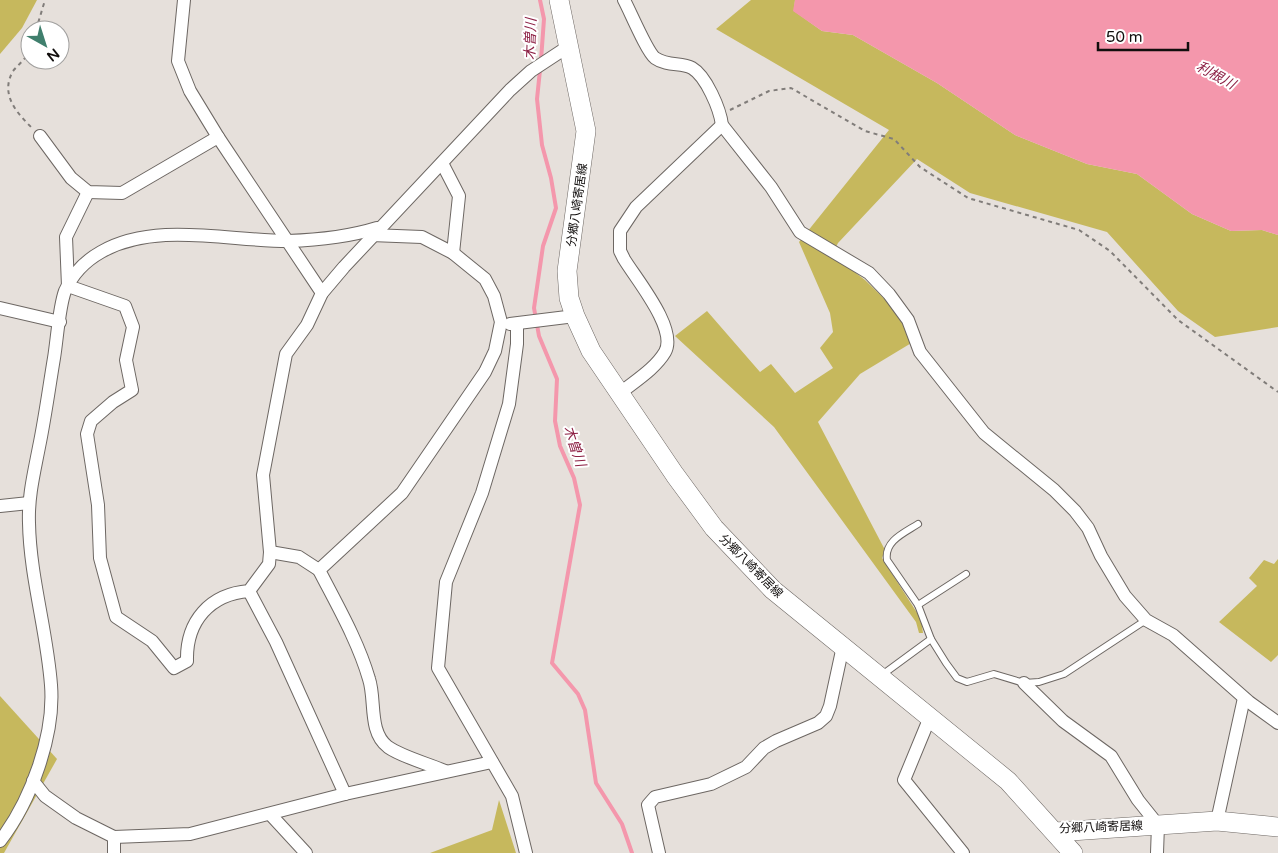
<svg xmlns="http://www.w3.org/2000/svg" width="1278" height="853" font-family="'Varela Round','Noto Sans JP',sans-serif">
<rect width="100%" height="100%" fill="#e6e0db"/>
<g fill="#c6b85d">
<polygon points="0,0 37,0 22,28 0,54"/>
<polygon points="751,0 795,0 794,11 822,31 853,35 937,83 1015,135 1087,164 1137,174 1192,214 1231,231 1262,230 1278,235 1278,327 1215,337 1178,311 1107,232 970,193 917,159 838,243 832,255 865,280 900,314 913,342 860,374 818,422 885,550 882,558 921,619 923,633 919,633 916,622 774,427 675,336 707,311 760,372 771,364 795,393 833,368 820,348 833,332 830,313 799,242 889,130 716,29"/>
<polygon points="1278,559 1278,655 1271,662 1219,622 1257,586 1249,578 1264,560 1274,564"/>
<polygon points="0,696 57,759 4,853 0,853"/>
<polygon points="499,800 516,853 430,853 492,830"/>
</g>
<polygon fill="#f497ac" points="795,0 1278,0 1278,235 1262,230 1231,231 1192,214 1137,174 1087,164 1015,135 937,83 853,35 822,31 793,11"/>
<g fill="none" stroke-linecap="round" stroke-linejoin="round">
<g stroke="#f497ac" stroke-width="4">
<polyline points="540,0 544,19 541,60"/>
<polyline points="540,70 537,99 542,145 551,178 556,208 543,246 534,308 539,336 557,379 555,421 560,446 574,478 580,505 552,663 578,694 585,710 596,783 622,824 632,853"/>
</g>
<g stroke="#6d6763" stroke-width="8">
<g id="lane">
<path d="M918,524c-14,9 -34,17 -31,36l31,45 13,34 15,24 11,15 10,4 27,-8 30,9 15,-1 25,-8 82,-54"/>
<polyline points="918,605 966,574"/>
<polyline points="882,675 931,639"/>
</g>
</g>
<g stroke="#6d6763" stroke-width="14">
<g id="street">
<polyline points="184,0 178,61 190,91 218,137 322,293"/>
<path d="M624,0c6,11 23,52 31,58 13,9 26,4 37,10 14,8 28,41 30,57l49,62 29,45 69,41 20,21 19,26 12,32 64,81 70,57 21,21 13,17 13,28 24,40 21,24 27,15 76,67 29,21"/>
<polyline points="40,136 71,178 88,192 122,193 218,137"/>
<polyline points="442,163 459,196 453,253"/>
<path d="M88,192l-22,45 2,49 57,20 8,21 -7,33 6,30 -19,12 -22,19 -4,13 11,71 2,53 16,59 36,24 22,27 13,-7c-1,-40 23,-67 62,-70l20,-27 1,-12 -7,-77 23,-121 21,-29 15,-32 22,-26 166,-177 21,-19 38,-25"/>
<path d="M371,235l51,2 31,16 32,26 9,17 7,26 -6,29 -10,21 -83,121 -83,77c18,35 39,71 50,109 7,21 -1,53 19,68 14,10 41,17 57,24"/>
<polyline points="0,308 60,322"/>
<polyline points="510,324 575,316"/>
<polyline points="517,325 517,344 509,404 482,493 446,582 438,668 512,796 526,853"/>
<path d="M619,394c16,-13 36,-25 46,-42 13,-23 -29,-73 -41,-93l-4,-8v-20l16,-24 86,-82"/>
<polyline points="0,506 29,503"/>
<polyline points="270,552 299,557 319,570"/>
<polyline points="249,591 276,642 345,794"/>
<polyline points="1024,683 1063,721 1111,756 1138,800 1158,825 1157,853"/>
<polyline points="930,717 904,780 963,853"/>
<polyline points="33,781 45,796 76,818 114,837 190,834 345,794 492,762"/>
<polyline points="270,814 306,853"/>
<polyline points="1217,821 1244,698"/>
<path d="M0,841c31,-40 55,-106 51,-156 -4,-54 -21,-108 -22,-162 -1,-26 5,-50 10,-76 6,-29 10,-59 15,-89 3,-18 5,-51 11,-67 7,-16 20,-30 36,-39 54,-31 127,-11 187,-11 30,-1 60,-4 89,-13"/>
<polyline points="114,853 114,837"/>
<polyline points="659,853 648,805 655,797 711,784 746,767 764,748 776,741 818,723 826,716 830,706 843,646"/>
</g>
</g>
<g stroke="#6d6763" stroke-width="20">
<g id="secondary">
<polyline points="559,0 586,131 567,271 569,298 575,316 591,351 675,475 714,528 773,590 1008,781 1073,853"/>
<polyline points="1056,832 1217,821 1278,827"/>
</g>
</g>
<g stroke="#817d7a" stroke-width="2" stroke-dasharray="4 4" stroke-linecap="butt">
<polyline points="36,30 45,0"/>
<path d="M30,49c-3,9 -11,15 -17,22 -13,23 3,41 18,56"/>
<polyline points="730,110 769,91 791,88 865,131 894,139 920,167 968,198 1079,230 1110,251 1178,320 1278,392"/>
</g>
<use href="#lane" stroke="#fff" stroke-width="6"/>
<use href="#street" stroke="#fff" stroke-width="12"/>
<use href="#secondary" stroke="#fff" stroke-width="19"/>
</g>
<g text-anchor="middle" stroke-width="4" stroke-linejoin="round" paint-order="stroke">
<g font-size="12" fill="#110e0d" stroke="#fff">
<text transform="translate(577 205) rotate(-82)" y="4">分郷八崎寄居線</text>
<text transform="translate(751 566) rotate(45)" y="4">分郷八崎寄居線</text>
<text transform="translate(1101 827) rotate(-2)" y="4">分郷八崎寄居線</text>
</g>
<g font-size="14" font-style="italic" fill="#8d2145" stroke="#fff">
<text transform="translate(530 39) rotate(-88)" y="5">木曽川</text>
<text transform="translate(1216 75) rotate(29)" y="5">利根川</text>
<text transform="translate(575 446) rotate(72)" y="5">木曽川</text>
</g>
</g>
<g transform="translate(45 45) rotate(141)"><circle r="24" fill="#ffffff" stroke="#a09f9e"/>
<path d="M0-4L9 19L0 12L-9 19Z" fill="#407f6d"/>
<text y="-8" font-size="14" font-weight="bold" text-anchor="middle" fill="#110e0d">N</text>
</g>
<path d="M1098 42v8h90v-8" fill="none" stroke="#110e0d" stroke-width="2.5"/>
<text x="1106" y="42" font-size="15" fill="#110e0d" stroke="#ffffff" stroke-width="4" paint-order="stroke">50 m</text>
</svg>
